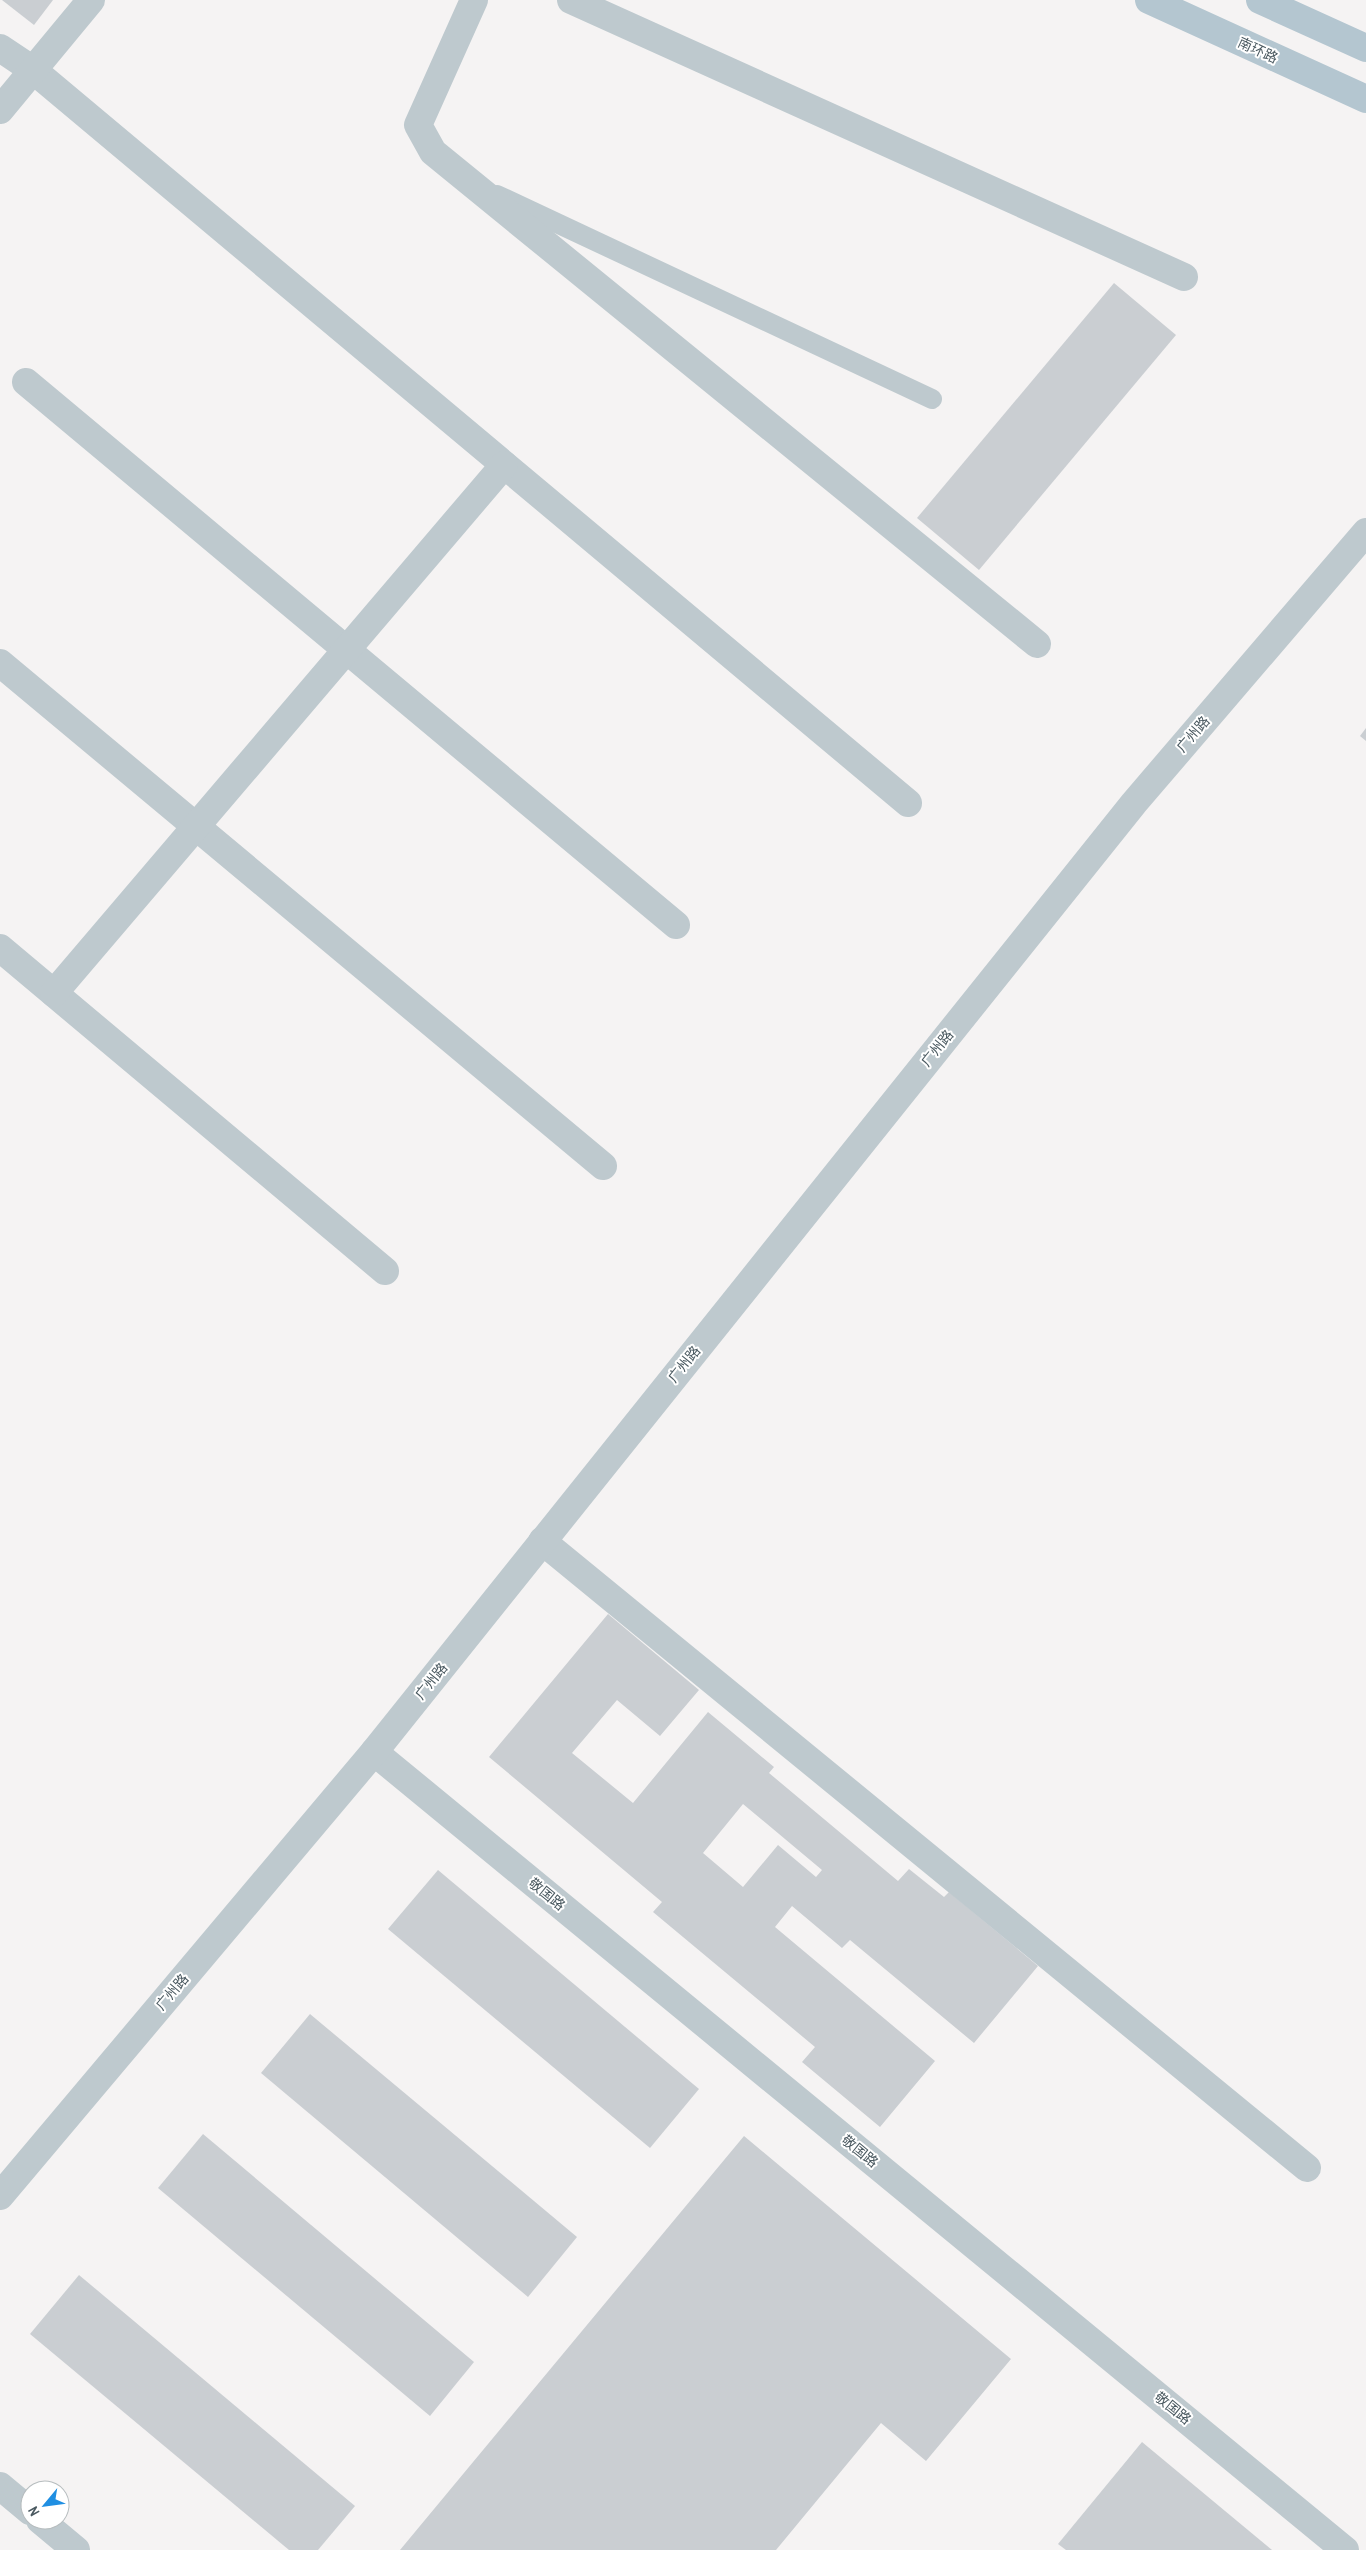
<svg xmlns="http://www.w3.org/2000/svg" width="1366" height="2550" font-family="'Archivo Narrow','Noto Sans SC',sans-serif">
<rect width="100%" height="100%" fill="#f5f3f3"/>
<g fill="#caced2" fill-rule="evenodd">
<polygon points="2,0 53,0 34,25"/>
<polygon points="1114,283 1176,335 979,570 917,518"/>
<polygon points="1366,728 1366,741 1360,736"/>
<path d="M608,1614l91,76 -39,46 -43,-36 -45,53 61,50 75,-91 66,55 -5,6 129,108 11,-12 35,28 5,-5 89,74 -64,77 -124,-103 -8,8 -50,-42 -17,21 160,134 -55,66 -78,-65 13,-15 -162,-135 9,-10 -173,-145zM743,1804l79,66 -6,7 -38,-32 -35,42 -40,-34z"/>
<polygon points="438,1870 699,2089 650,2148 388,1929"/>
<polygon points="310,2014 577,2237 528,2297 261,2073"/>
<polygon points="203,2134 474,2362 430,2416 158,2188"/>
<polygon points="744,2136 1011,2359 926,2461 881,2423 776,2550 400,2550"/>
<polygon points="79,2275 355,2506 318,2550 289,2550 30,2334"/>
<polygon points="1142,2442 1272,2550 1066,2550 1058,2544"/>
</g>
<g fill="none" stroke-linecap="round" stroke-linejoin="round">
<polyline stroke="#bec9ce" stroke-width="20" points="497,195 932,399"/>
<g stroke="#bec9ce" stroke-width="28">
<polyline points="474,0 418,125 433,152 1037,644"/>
<polyline points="571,0 1184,277"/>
<polyline points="0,48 33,70 908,803"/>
<polyline points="0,110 91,0"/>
<polyline points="26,382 676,925"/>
<polyline points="0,663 603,1166"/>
<polyline points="0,948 385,1271"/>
<polyline points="54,993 504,465"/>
<polyline points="542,1541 1307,2168"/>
</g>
<g stroke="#bec9ce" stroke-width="28">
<polyline points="374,1752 1345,2550"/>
<polyline points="0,2196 374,1752 1134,803 1366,532"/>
<polyline points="0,2486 30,2511"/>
<polyline points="40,2520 76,2550"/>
</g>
<g stroke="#b4c6d0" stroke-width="28">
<polyline points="1149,0 1366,99"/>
<polyline points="1260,0 1366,48"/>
</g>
</g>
<g text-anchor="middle" stroke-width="4" stroke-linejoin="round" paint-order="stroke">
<g font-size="14" fill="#4a5960" stroke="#fff">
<text transform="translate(1258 50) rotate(25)" y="5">南环路</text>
<text transform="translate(1193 734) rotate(-49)" y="5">广州路</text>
<text transform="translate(937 1048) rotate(-51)" y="5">广州路</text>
<text transform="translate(684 1364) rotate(-51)" y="5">广州路</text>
<text transform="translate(431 1681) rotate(-51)" y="5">广州路</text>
<text transform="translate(547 1894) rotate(39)" y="5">敬国路</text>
<text transform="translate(172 1992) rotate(-50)" y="5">广州路</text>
<text transform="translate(860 2151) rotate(39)" y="5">敬国路</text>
<text transform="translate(1173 2408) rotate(39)" y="5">敬国路</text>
</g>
</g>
<g transform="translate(45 2505) rotate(241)"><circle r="24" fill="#ffffff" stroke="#b7bdbf"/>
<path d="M0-4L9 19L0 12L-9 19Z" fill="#208fe2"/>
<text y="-8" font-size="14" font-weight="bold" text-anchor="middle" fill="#4a5960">N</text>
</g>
</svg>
